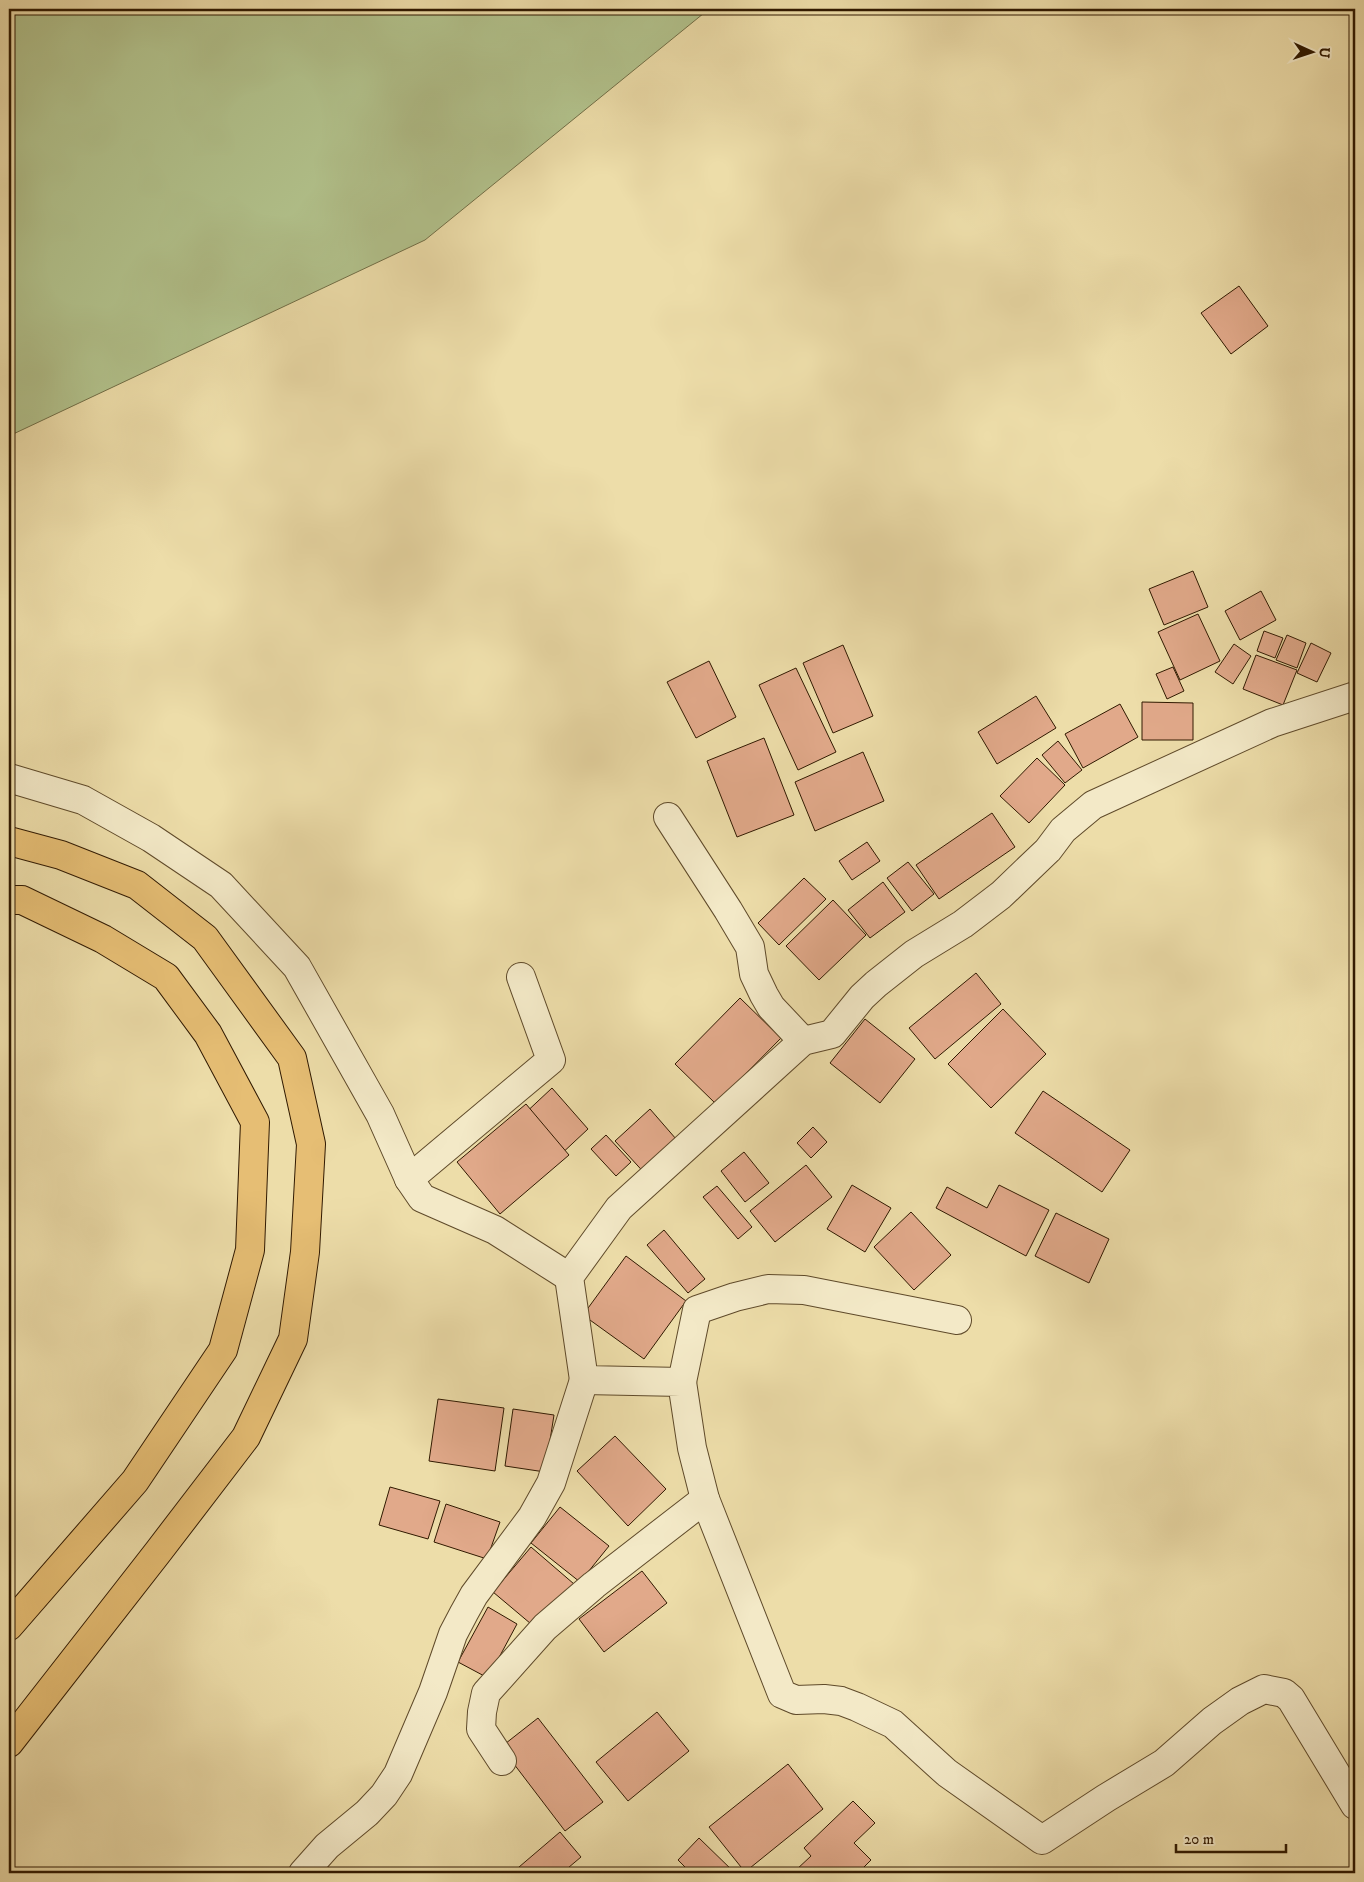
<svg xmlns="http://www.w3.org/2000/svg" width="1364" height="1882" font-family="'IM FELL DW Pica',serif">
<rect width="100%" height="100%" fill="#eddda9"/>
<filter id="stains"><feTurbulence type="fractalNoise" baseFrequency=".004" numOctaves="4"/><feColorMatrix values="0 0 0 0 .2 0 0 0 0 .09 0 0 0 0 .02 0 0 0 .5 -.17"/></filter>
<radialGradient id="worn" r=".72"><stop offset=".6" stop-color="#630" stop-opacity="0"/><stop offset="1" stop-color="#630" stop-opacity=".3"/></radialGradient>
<polygon fill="#b2c28c" stroke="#716e46" points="9,9 709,9 425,240 9,436"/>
<g fill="#e1a98a" stroke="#301900">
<polygon points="1239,286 1268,326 1231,354 1201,313"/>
<polygon points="1193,571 1208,607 1164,625 1149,589"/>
<polygon points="1261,591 1276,620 1240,640 1225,611"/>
<polygon points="1198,614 1220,661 1180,680 1158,632"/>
<polygon points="1264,631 1283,638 1275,658 1257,651"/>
<polygon points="1287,635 1306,643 1297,668 1276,660"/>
<polygon points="1311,643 1331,653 1317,682 1297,673"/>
<polygon points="1234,644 1251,656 1233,684 1215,672"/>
<polygon points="843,645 873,716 833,733 803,663"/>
<polygon points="1256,655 1297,670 1283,705 1243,689"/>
<polygon points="709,661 736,717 696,738 667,682"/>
<polygon points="1173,667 1184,691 1167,699 1156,674"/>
<polygon points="796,668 836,752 798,770 759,685"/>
<polygon points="1036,696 1056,728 997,764 978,732"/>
<polygon points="1142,702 1193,703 1193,740 1142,740"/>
<polygon points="1120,704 1138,737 1083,768 1065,734"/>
<polygon points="764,738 794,815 737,837 707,761"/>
<polygon points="1058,741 1082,770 1065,783 1042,755"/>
<polygon points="863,752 884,801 815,831 795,782"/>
<polygon points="1037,758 1065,785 1029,823 1000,796"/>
<polygon points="992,813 1015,847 939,899 916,865"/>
<polygon points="867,842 880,861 852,880 839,861"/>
<polygon points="908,862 934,894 912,911 887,878"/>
<polygon points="804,878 826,899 779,945 758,923"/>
<polygon points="883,882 905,912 870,938 848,910"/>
<polygon points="833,900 866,935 819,980 786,946"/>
<polygon points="976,973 1001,1004 935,1059 909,1028"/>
<polygon points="740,998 781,1038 716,1104 675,1064"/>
<polygon points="1003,1009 1046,1054 991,1108 948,1064"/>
<polygon points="865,1019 915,1059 880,1103 830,1063"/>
<polygon points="552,1088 588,1129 558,1157 521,1117"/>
<polygon points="1043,1091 1130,1150 1102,1192 1015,1133"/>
<polygon points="526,1104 569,1155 500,1214 457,1162"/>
<polygon points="650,1109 683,1147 649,1178 615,1141"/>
<polygon points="813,1127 827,1142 811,1158 797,1143"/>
<polygon points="606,1135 631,1162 616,1176 591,1149"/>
<polygon points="744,1152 769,1183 745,1202 721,1171"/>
<polygon points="806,1165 832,1197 775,1242 750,1211"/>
<polygon points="852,1185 891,1208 865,1252 827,1229"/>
<polygon points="999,1185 1049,1210 1026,1256 936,1208 947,1187 987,1208"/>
<polygon points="717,1186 752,1227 738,1239 703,1197"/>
<polygon points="911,1212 951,1255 914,1290 874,1247"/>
<polygon points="1056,1213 1109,1239 1089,1283 1035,1256"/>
<polygon points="664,1230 705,1279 688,1293 647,1245"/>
<polygon points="626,1256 686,1301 644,1359 583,1315"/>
<polygon points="438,1399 504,1408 495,1471 429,1461"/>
<polygon points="513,1409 554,1415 545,1472 505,1466"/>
<polygon points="615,1436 666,1489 628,1526 577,1471"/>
<polygon points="390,1487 440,1501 428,1539 379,1525"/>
<polygon points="446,1504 500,1522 487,1559 434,1542"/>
<polygon points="560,1507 609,1546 580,1582 531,1543"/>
<polygon points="531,1547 574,1584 537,1629 493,1592"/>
<polygon points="642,1571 667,1603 604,1652 579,1619"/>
<polygon points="488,1607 517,1624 488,1678 458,1662"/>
<polygon points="657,1712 689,1751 628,1801 596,1762"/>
<polygon points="538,1718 603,1802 565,1831 501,1747"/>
<polygon points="788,1764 823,1809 745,1872 709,1827"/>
<polygon points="853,1801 875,1823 854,1843 871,1860 858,1873 800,1873 796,1870 811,1856 804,1848"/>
<polygon points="560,1832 581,1857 562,1873 512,1873"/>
<polygon points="699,1838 735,1873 691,1873 678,1860"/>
</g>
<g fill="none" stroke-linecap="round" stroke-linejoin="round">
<g stroke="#5f4a2a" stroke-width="30">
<g id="minor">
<polyline points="1355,696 1272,723 1093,805 1063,830 1048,850 1001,895 963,924 914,954 876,984 862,997 832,1034 803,1041 619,1208 569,1277 584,1380 682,1382 692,1448 705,1499 782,1694 796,1700 824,1699 841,1701 857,1707 893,1724 947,1773 1042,1840 1106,1798 1164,1763 1212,1721 1240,1701 1264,1689 1284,1693 1291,1699 1355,1805"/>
<polyline points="9,778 83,800 151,838 221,885 297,967 380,1114 409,1179 422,1198 495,1230 569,1277"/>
<polyline points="668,817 728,910 750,947 754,974 764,995 771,1007 803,1041"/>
<polyline points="409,1179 551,1060 521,977"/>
<polyline points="682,1382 697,1310 735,1297 768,1289 804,1290 957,1320"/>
<polyline points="502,1761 481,1729 482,1712 486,1693 545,1627 594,1585 705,1499"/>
<polyline points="303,1873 327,1846 367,1813 384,1795 398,1774 433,1692 453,1634 464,1613 474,1595 532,1517 551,1483 584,1380"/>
</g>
</g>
<g stroke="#301900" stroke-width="30">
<g id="highway">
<polyline points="9,841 61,855 137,885 205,938 292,1058 311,1144 305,1252 293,1339 246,1437 158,1552 9,1743"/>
<polyline points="9,900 22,900 103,939 166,977 208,1034 255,1122 250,1250 223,1350 135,1481 9,1626"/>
</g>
</g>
<use href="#minor" stroke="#f3e9c7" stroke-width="28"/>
<use href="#highway" stroke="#e6be74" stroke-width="28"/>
</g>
<rect width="1364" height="1882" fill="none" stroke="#eddda9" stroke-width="30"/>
<rect x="10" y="10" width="1344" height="1862" fill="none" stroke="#301900" stroke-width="2.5"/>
<rect x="15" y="15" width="1334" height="1852" fill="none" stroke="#301900"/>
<g transform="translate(1312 52) rotate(93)" stroke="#f3e9c7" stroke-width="4" paint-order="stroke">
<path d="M0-4L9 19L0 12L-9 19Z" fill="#301900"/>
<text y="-8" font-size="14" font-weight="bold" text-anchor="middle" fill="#301900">U</text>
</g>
<path d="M1176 1844v8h110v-8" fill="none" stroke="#301900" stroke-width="2.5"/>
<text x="1184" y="1844" font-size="15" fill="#301900" stroke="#f3e9c7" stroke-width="4" paint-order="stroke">20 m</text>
<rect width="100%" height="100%" filter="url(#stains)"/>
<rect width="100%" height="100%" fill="url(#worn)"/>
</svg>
